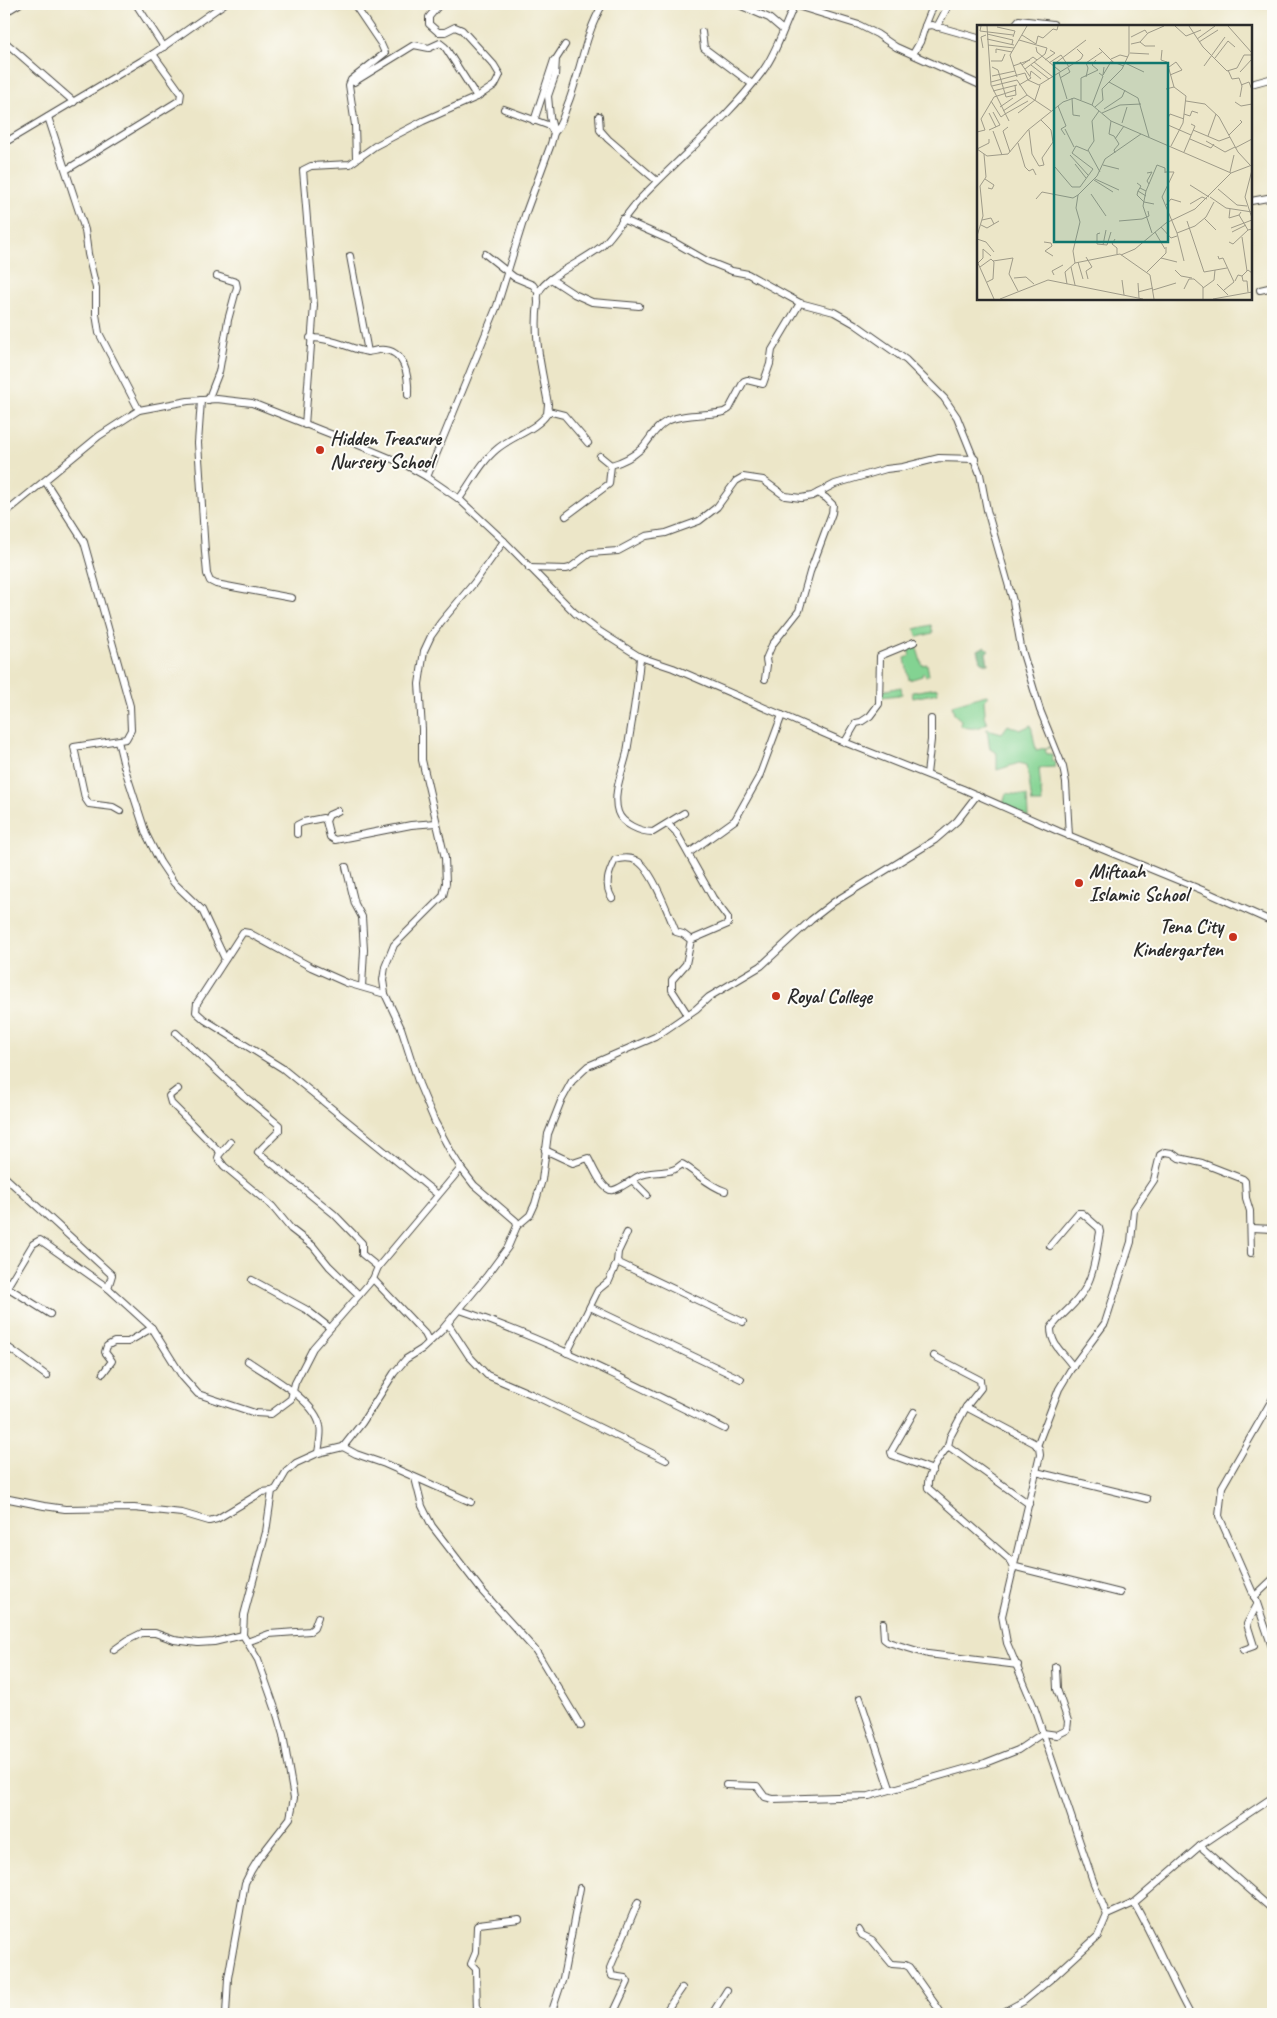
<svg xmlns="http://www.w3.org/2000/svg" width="1277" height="2018" font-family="Caveat,sans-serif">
<defs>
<pattern id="forest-firs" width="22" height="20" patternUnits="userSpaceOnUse" patternTransform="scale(1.25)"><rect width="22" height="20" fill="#6ab57c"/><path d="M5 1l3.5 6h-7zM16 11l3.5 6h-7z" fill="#579366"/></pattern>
</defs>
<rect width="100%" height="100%" fill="#fdfcf7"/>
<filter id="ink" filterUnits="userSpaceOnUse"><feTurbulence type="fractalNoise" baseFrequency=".02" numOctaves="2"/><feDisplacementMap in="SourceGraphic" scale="10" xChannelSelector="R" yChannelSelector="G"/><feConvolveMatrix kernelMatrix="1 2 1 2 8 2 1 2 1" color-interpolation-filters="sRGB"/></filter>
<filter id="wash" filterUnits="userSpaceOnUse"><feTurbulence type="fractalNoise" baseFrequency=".0096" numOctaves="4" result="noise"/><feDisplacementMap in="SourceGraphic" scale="20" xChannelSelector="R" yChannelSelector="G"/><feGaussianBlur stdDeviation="1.12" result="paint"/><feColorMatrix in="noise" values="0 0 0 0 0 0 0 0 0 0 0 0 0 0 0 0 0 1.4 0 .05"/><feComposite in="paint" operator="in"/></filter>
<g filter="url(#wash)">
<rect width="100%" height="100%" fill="#ece6c8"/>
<g fill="#83d392" stroke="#577f5e">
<polygon points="931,625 933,633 918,637 915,629"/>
<polygon points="916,645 922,665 927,664 929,675 926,676 923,672 922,676 909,680 905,658 910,656 907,647"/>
<polygon points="901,687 902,694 899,695 881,697 881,691"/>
<polygon points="937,688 938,693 913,698 912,692"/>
<path d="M986,695l3,1 -5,5 1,11 -1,4 3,7c-7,6 -18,7 -27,2l1,-5 -7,-6 -2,-9z"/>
<polygon points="1008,725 1020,730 1031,725 1036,750 1050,747 1045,750 1047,754 1052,754 1052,761 1056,762 1055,767 1039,768 1042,803 1032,803 1027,765 1019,763 997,770 997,753 990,749 987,729 1002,733"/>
<polygon points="1006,793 1027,796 1028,817 1003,805"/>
</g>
<polygon fill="url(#forest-firs)" stroke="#4a7054" points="985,646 989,650 986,653 988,664 986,664 981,662 978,650"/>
</g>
<g filter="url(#ink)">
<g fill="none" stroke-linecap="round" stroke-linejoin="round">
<g stroke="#484743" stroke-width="8">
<g id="minor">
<polyline points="136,4 164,47"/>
<polyline points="354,4 381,44 385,53 351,80 349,85 355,125 356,158"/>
<polyline points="737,4 769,18 783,30"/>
<polyline points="794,5 859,25 877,34 896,47 978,84"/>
<polyline points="4,13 19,4"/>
<polyline points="925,26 934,4"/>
<polyline points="1014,26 1019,20 1053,24"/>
<polyline points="937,27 949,4"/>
<polyline points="702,32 704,48 752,84"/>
<polyline points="4,41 74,102"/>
<path d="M565,45l-9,14 -1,17 -7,20 2,21 4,16c8,-8 9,-17 13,-27 14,-34 17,-71 36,-102"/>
<polyline points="913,54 920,42 925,26 932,25 978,38"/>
<polyline points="354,82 414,45 429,48 440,43 445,47 477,97"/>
<polyline points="1251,84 1273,78"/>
<polyline points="599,116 600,130 608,139 657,181"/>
<polyline points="48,117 85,230 88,254 96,288 96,314 99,333 139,410"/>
<polyline points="534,121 554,60"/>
<polyline points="4,143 153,54 224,4"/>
<polyline points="66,170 180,100 181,93 153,54"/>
<polyline points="1251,201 1273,197"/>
<polyline points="622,219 674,242 707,261 732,271 748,274 800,303 834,312 855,324 906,360 944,398 957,417 980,474 987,510 1013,601 1021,647 1040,710 1063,767 1066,783 1069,836"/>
<polyline points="485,254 514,277 533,285 538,292"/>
<polyline points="350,256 368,352"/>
<polyline points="551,279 574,294 592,302 639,306"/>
<polyline points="1260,290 1273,287"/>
<path d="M310,338c21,0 34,8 53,13 6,2 10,0 15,-1 27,-3 31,26 30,45"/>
<polyline points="201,400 198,443 205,552 207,574 210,581 216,584 292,598"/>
<polyline points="208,400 219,372 228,320 237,287 236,282 217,276"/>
<polyline points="548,411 564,415 588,443"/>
<polyline points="305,425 314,305 303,170 311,166 350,164 375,146 423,121 477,97 495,85 500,75 494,65 462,30 455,27 445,32 438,32 429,24 429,17 440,4"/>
<path d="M611,465c11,-3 21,-8 30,-16 10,-10 13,-21 26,-28 18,-8 38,-5 57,-9l5,-3 15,-28 3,-1 16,4 7,-20 2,-14 28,-47"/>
<polyline points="427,477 497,306 526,212 551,144 554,133 550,126 504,109"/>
<polyline points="45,481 84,542 130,706 131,730 126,739 74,747 85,798 89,804 113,807 120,811"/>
<path d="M459,499c12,-16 22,-37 38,-50 15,-13 39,-19 50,-35l1,-10c-6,-34 -15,-66 -10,-101 0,-3 -1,-8 1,-11 7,-16 49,-33 64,-47 14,-14 24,-33 38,-47 40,-42 86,-79 121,-126 15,-20 22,-46 33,-68"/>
<polyline points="4,514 99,436 139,410 188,401 217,399 252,403 361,446 404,464 427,477 459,499 504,541 575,613 596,629 640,657 673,668 839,740 963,789 1058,831 1202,890 1273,922"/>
<polyline points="566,516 609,484 611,465 600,456"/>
<polyline points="504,541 474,583 441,622 431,636 424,651 419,684 422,729 422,760 445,858 446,883 443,896 394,945 385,967 383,980 385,994 401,1028 419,1084 435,1122 451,1152 461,1168 474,1185 516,1221 517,1226"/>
<polyline points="529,568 566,569 570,568 590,553 618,551 646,536 666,533 699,521 717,507 736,481 743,477 763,480 785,496 801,498 812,496 835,484 886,469 903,467 939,458 975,459"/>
<path d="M640,657c-2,32 -8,63 -13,95 -4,19 -15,41 -9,60 4,12 22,20 35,20l31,-19"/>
<polyline points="765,679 767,665 766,659 772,645 799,611 810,572 832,513 833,505 826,498 818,493"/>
<polyline points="118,741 124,766 146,834 160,862 174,883 202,910 225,959"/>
<polyline points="845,742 856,723 861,722 870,716 879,704 880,656 914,642"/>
<polyline points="927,774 931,740 931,719"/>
<polyline points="338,811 329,815 326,821 330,837 335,840 411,825 436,823"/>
<polyline points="1272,812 1273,810"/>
<polyline points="668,824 676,832 713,898 728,918 728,924 691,940 686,964 672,980 672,990 688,1015"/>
<polyline points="297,834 297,825 303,822 323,818 326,821"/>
<polyline points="689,853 735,820 759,777 782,715"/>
<polyline points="346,867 355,904 362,917 364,950 362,987"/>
<path d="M612,898c-8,-13 -4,-24 3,-38 7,-2 15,-3 22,1 15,7 32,55 39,71l7,2 8,6"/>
<polyline points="385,994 347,983 311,967 249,933 243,932 197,1003 196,1012 205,1020 282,1068 437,1194"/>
<polyline points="176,1033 244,1096 279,1125 279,1131 258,1152 334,1214 362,1243 362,1254 378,1267"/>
<polyline points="178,1089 169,1096 171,1103 220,1152"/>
<polyline points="230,1142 219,1155 218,1158 224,1166 272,1206 291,1229 313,1246 329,1266 359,1295"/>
<path d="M545,1150l28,13 15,-5c5,9 12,28 22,32 5,2 22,-10 27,-13 15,-9 32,0 45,-13 14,8 28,23 43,27"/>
<polyline points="6,1178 112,1275 108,1288 152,1328 182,1376 198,1394 255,1413 271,1414 291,1399 295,1383 313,1348 373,1279 378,1267 461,1168"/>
<polyline points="633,1181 647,1195"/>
<polyline points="1252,1228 1273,1229"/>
<path d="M1050,1246l28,-33h4l17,15 1,4c-4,21 -6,47 -20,64 -8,12 -21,20 -29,32 0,18 13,25 22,39"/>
<polyline points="617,1262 743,1322"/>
<polyline points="373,1279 425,1334 429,1342"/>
<polyline points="252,1280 307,1310 330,1328"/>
<polyline points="590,1307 741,1379"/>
<path d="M460,1310c92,31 179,77 265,119"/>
<polyline points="50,1314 7,1287 33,1244 40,1240 108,1288"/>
<polyline points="448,1324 469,1356 487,1375 531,1394 666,1460"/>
<polyline points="4,1349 9,1348 47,1376"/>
<polyline points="567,1353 598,1290 609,1281 617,1262 618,1252 627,1233"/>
<polyline points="934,1356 980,1380 981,1388 966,1407 950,1437 948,1446 1029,1504"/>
<path d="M248,1361c21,15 67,39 72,65 2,7 -1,19 -2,27"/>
<polyline points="103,1373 112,1361 105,1352 107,1346 114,1342 128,1342 152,1328"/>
<polyline points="1273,1398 1222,1487 1219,1516 1256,1600 1273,1650"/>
<polyline points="966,1407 1034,1443 1039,1448 1040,1455 1002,1616 1007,1643 1034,1707 1093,1881 1107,1915"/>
<polyline points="914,1412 891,1452 892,1455 933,1470"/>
<path d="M948,1446c-8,11 -22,28 -20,42l81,71 3,7 108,27"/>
<polyline points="1037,1446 1059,1389 1071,1369 1105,1323 1131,1242 1134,1210 1154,1180 1160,1155 1165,1152 1172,1153 1179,1158 1202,1163 1243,1179 1245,1181 1246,1198 1250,1211 1251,1253"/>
<polyline points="343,1447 356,1454 385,1464 471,1502"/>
<polyline points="1036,1472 1147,1499"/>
<polyline points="415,1478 422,1506 432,1526 482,1591 536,1651 581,1726"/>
<polyline points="4,1498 44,1506 65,1509 134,1508 182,1513 209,1521 217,1519 262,1492 272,1491"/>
<polyline points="1254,1597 1273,1579"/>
<polyline points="883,1623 884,1639 888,1642 928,1654 1018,1665"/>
<polyline points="247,1642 269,1634 310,1631 314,1628 318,1617"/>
<polyline points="114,1650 128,1640 142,1633 155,1633 174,1640 198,1643 214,1642 243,1635"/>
<polyline points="1243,1650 1254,1646 1247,1624 1257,1605"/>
<polyline points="860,1698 890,1788"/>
<polyline points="726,1785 757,1786 765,1797 773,1799 869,1796 985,1763 1018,1750 1043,1733 1057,1735 1067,1730 1068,1721 1057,1689 1056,1667"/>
<polyline points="1200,1846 1273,1910"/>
<path d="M1134,1903c21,36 36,75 56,111"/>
<polyline points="859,1930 862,1935 872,1940 892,1964 905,1965 909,1967 942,2014"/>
<polyline points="226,2014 228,1978 245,1883 251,1871 259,1858 290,1818 294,1798 283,1735 276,1711 258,1660 243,1635 244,1615 266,1532 272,1491 276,1489 286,1472 296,1463 318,1453 343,1447 362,1423 394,1373 406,1359 422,1349 441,1331 486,1277 508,1247 517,1226 530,1215 535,1204 542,1180 548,1134 561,1101 572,1081 588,1066 655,1037 696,1009 709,997 761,966 811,920 834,902 935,840 957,821 977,795"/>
<polyline points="477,2014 476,1969 471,1964 476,1952 477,1926 479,1924 519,1919"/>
<polyline points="551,2014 563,1978 580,1888"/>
<polyline points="613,2014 628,1982 625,1978 612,1976 610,1968 638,1902"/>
<polyline points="664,2014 682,1988"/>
<polyline points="712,2014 727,1990"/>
<polyline points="1000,2014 1024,2001 1052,1978 1098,1936 1107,1915 1134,1903 1200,1846 1273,1797"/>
</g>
</g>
<use href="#minor" stroke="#fff" stroke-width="6"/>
</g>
</g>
<g fill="#c8321e" stroke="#fdfcf7" stroke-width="2">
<circle cx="320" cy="450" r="5"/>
<circle cx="1079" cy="883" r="5"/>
<circle cx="1233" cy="937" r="5"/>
<circle cx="776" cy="996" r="5"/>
</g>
<g text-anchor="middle" stroke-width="4" stroke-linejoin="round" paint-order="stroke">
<g font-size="20" font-weight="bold" fill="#2b2b2b" stroke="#fdfcf7" text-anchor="start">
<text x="330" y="445">Hidden Treasure<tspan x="330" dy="23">Nursery School</tspan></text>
<text x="1089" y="878">Miftaah<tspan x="1089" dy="23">Islamic School</tspan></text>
<text x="1223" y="933" text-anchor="end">Tena City<tspan x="1223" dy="23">Kindergarten</tspan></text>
<text x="786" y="1003">Royal College</text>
</g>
</g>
<g transform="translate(977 25)">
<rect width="275" height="275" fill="#ece6c8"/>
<path fill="none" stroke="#9f9b89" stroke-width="1" d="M4,1l-1,5 33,4M10,1l4,59 18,36M198,1l11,10 15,-6M212,1l14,21 24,24 10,-3 7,-13h8M251,1l24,27M20,2l18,4 -2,6M10,9l26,6 -1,4M45,10l14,9M154,12l14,-7 2,3M10,14l27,6M220,14l18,-13M42,15l28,8 -2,6 -20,15M163,17l8,-9 16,-7M222,17l19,-12M59,19l2,-8 5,2 10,-9 4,1 1,-4M154,19l9,-2 5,4h10M11,20l26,3M59,22l1,5 24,20M6,23l-2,-11 5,-2M122,23l14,14 11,4M185,25l-1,10 6,2 7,25M19,28v-4l16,3M153,28l19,1M238,33l13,-17 7,6M134,34l9,-4 8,2M68,35l10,-7 -5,-3M14,36h11l3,-7M57,37l19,15M72,38l12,-8 8,12M148,38l19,9M45,40l11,-8 4,3M54,40l18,14M76,40l33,-25M36,41l17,-6M227,41l21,-29M15,42l6,3 8,27 10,-2 -1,-10M127,42l-1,8 9,-15M192,42l7,-5 6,8 -12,5M251,45l4,9 7,-1 3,8 -2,11M263,47l12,-13M82,48l8,26M15,51l23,-5M53,51l1,-5 10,8M40,52l-7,-22 17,-29M109,52l2,-9 -2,-5 16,-11M83,53l10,-6 -2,-4M14,57l34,-9 3,7 11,5 42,-26 2,-4 -6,-6M132,57l29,16 11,39M42,60l12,-7 -11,-16M264,60l8,-3 3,8M15,61l25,-6 10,15 24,16M189,64l8,-2 12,9 -3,27 -12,23M16,66l24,-6M95,73l1,17 7,1M58,75l5,-15M104,75v-22l17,-8 -6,-5 4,-5M14,76l10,16 4,-3M209,76l19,3 14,13 19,35 12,13M258,77l6,4 11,-2M115,80l11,-29 -4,-3M81,81l8,20 -5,3 4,6M23,82l13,-9M118,82l8,-7 -1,-11 20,-20 7,-15v-28M127,84l18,-12 3,-7M26,86l24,-16M122,86l-7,10 2,20 -6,9 12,22M12,88l7,14M41,88l17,-13M125,88l18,-8 21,-1M28,89l23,-13M207,89l6,2 2,-5 6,2M191,93l2,-4 14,5M134,96l-2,13 5,2M145,98l5,-16M191,100l23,10M31,102l-5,4 7,21M88,104l9,18M12,105l11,-5 -7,-13M52,105l3,24 7,12 5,-1 -2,-7 11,-16 -2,-12 -10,-10M216,105l26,11 11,-4M16,106l9,24M0,107l8,-2 -4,-11 13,-22 22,-7M252,110l13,-13 -2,-2M137,111l5,8 -5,6 1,3M231,111l8,-22M138,114l9,-13M213,114l21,9 3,-4M229,116l19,11 10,-5M41,118l7,24 4,4 4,-2 3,6M258,123l17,-9M0,124l10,7 21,-2 20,-24 35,-28 11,-4 18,7 19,16 120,52 21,-8M0,124l12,-6v-4M111,126l-12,-5 -4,7 21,16M207,127l11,-26 -4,-2M93,130l18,20M98,139l11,14M126,140l16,4M78,142l17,20h8M275,145l-7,27 7,21M188,147h9l-12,25 15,36 18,-7 11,-9 8,-15M253,147l4,-17M170,148l5,-1 -5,9 2,3M8,154l9,6 -2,4 -4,-1M118,154l24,11M117,155l19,12M160,158l4,3 -3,5 8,5M213,160l19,12M103,162l13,-18M163,163l6,3 -3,15 9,27M241,164l19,16 10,1M161,166l-1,4 7,7 10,2M169,166l11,-26 8,3v5M114,169l15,22M233,172l16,11 26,4M59,174l6,-7 31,6 5,-3M213,179l12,-7 5,2M189,180l5,-6 10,3M253,184l-1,9 10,-3 2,-3M262,190l9,15 4,-1M227,193l12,12M5,195l9,-2 3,6M142,196l23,-2 7,-3 -1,-5M210,196l17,51 23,-4M4,200l6,3 12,-7M184,202l10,11 6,-2M254,203l21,-8M178,207l10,17M255,207l14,-7M123,208l-3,1v10l10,1 4,-13M200,208l7,28M0,211l6,-20 -3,-30 6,-9 -2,-23M265,212l5,34M0,214l9,3 8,10M138,214l-3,5 5,4v6M67,217l7,1 1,3 -7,5 8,5M252,217l4,2 15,-14M126,220l3,-15M144,230l14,-6 31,-26 29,-14 36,-36M241,231l1,3 4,-1 11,24 -10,8M109,232l6,10 -6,4 2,8M184,233l16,4M0,236l17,38M16,236l20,-3 -4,16 9,17M101,237l5,17M1,238l5,-5v-9l8,7M98,238l-2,-12 7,-29 -4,-14 2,-13 19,-19 8,-17 36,-25M3,242l11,-8 3,3 -1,17 -6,3M94,242l4,18M198,245l6,6 11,2M170,247l19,-19v-6M77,250l-2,-4 11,-6M265,251l1,5h4l1,11M37,253l12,-1 8,7M145,255l2,15M258,256l3,-6 4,1 6,-6 4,3M161,258l1,15M90,259l-2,-12 10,-9 45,-9 30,21 4,24M240,259l11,11M226,263l11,-8 1,-10M207,264l5,-10h5l9,8v12M176,265l23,-7M161,267l15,-4M23,274l48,-19 95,19M236,274l39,-7"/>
<path fill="#0f766e" fill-opacity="0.15" stroke="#0f766e" stroke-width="2.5" d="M77,38h114v179h-114z"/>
<rect width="275" height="275" fill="none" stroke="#2b2b2b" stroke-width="2.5"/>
</g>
<rect width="1277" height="2018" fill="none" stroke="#fdfcf7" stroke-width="20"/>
</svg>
